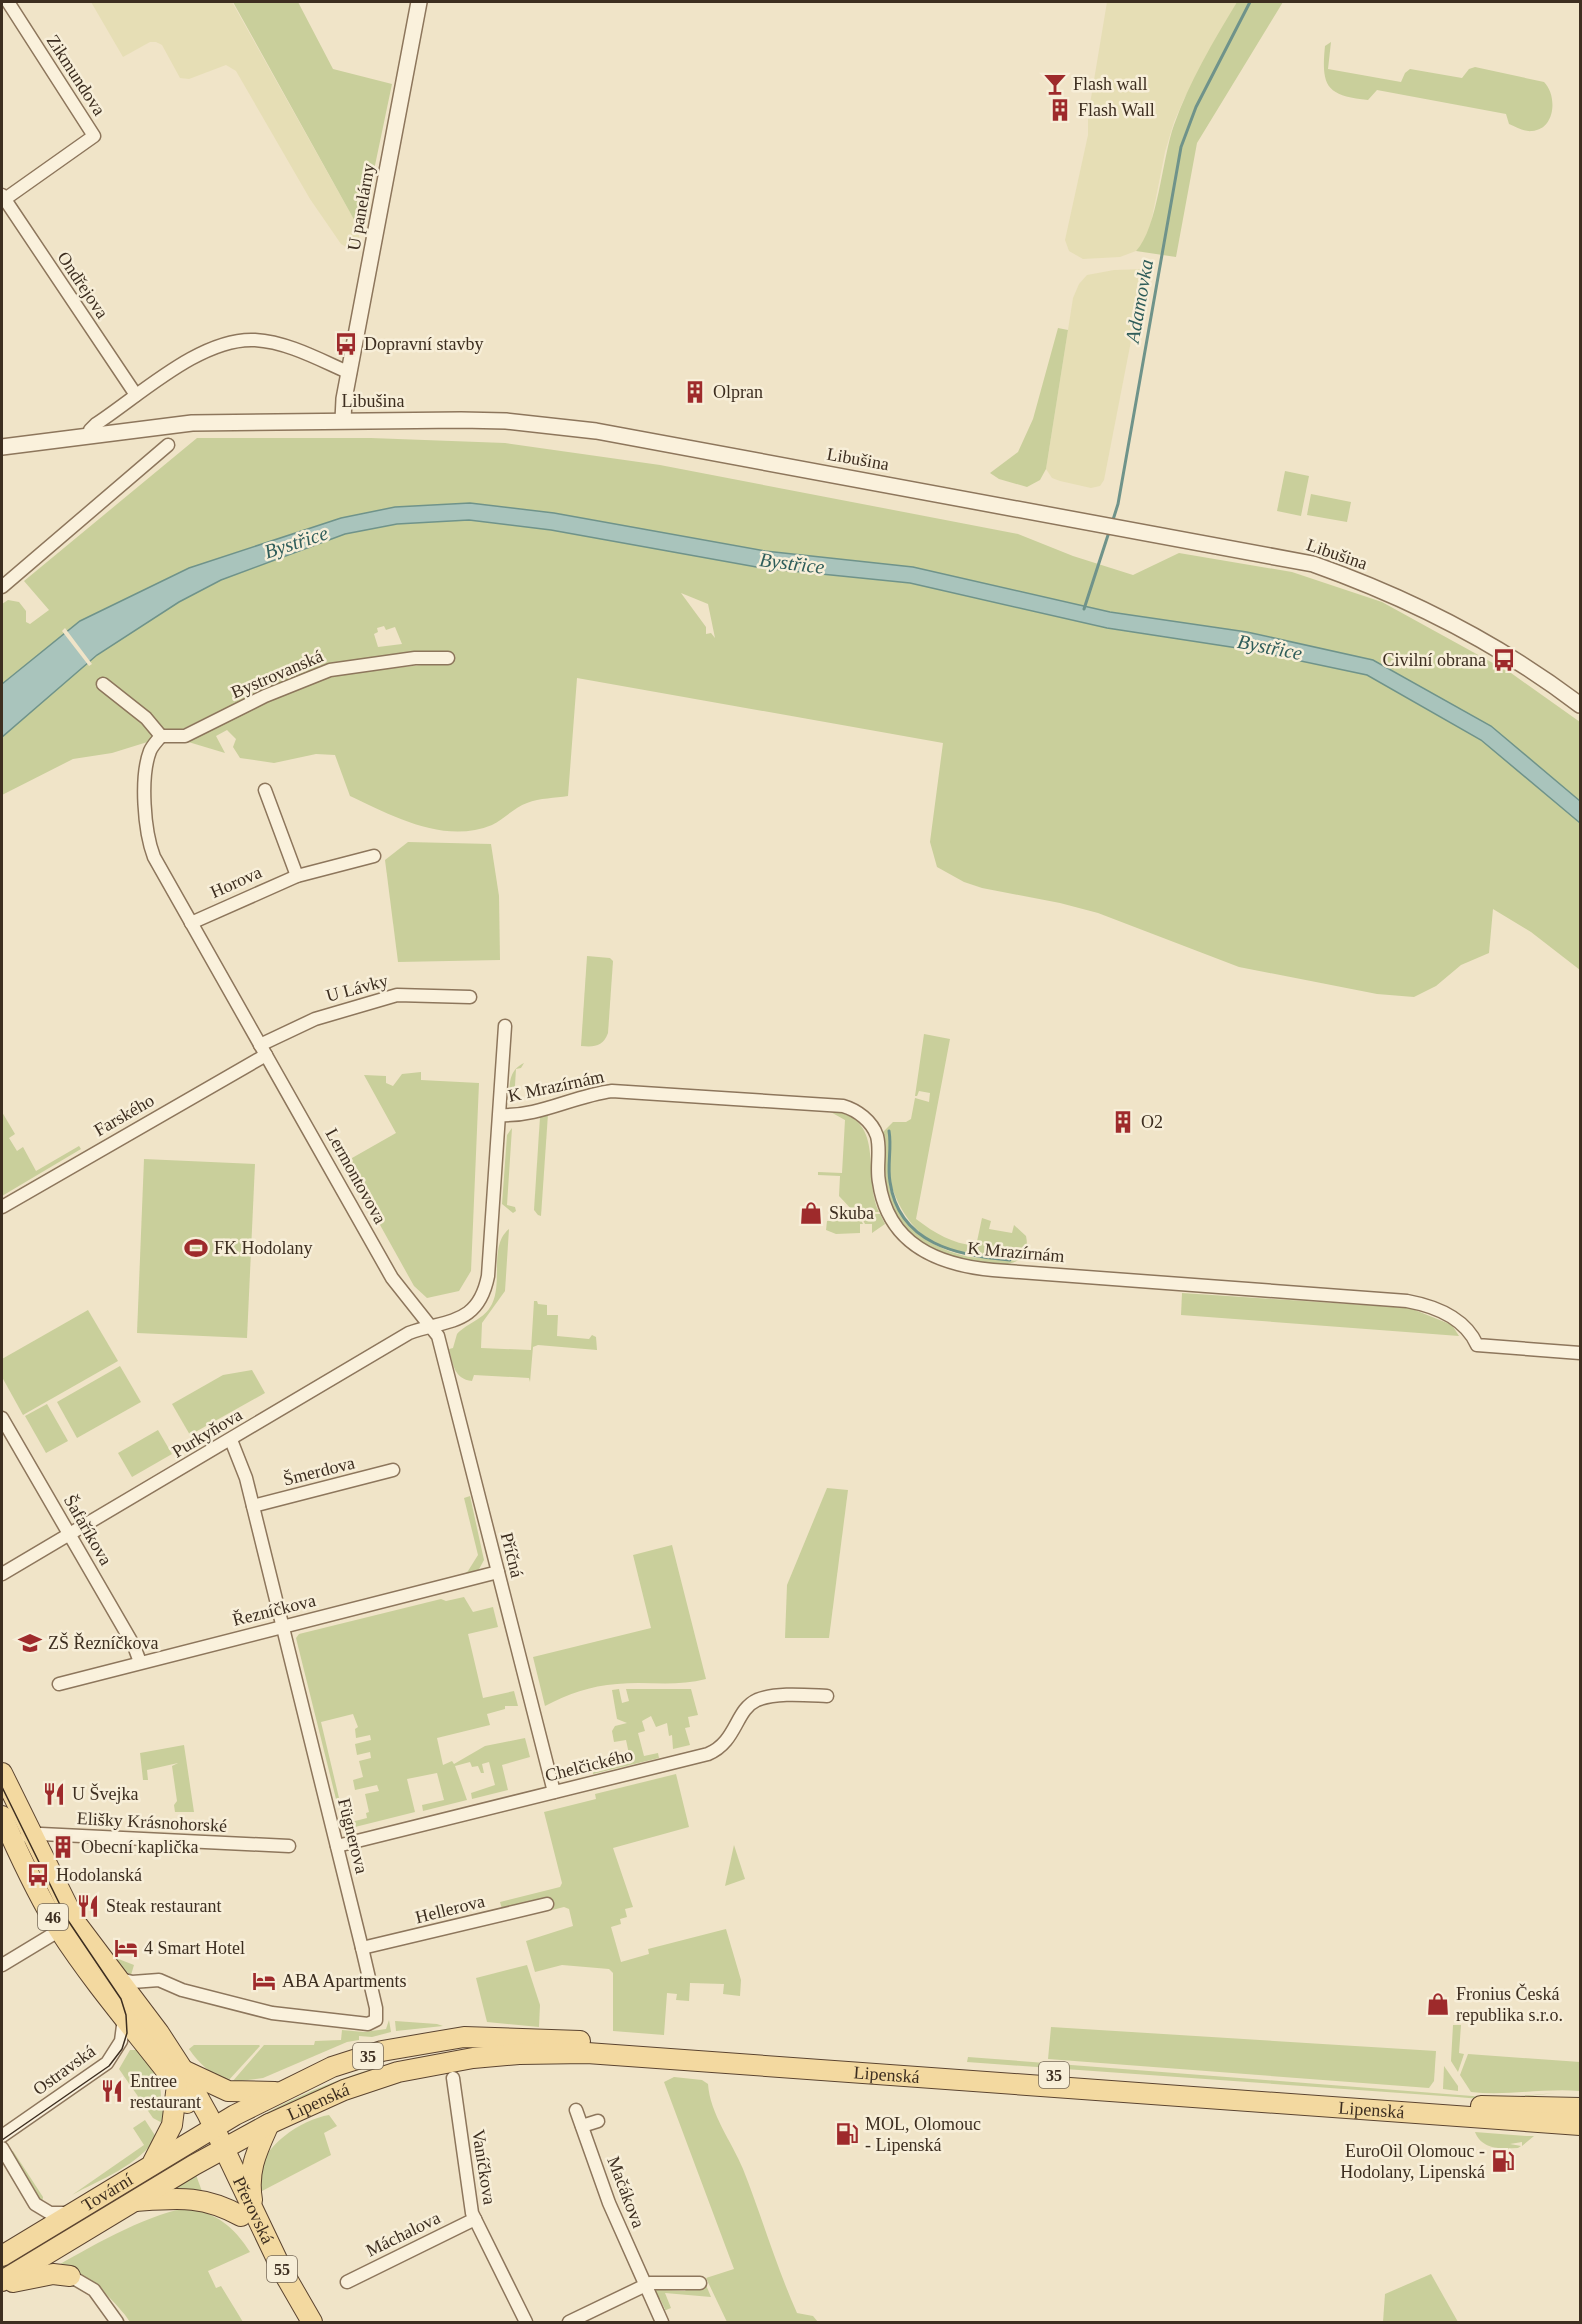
<svg xmlns="http://www.w3.org/2000/svg" width="1582" height="2324" font-family="Georgia,serif">
<rect width="100%" height="100%" fill="#f0e4c8"/>
<g fill="#e6deb5">
<polygon points="91,2 232,2 357,225 360,241 357,249 353,251 341,244 310,199 236,71 226,65 189,79 180,78 162,45 156,42 150,42 123,57"/>
<polygon points="1107,2 1237,2 1184,99 1174,122 1165,152 1150,228 1143,243 1136,251 1120,257 1083,259 1069,251 1065,240 1088,135 1088,116"/>
<polygon points="1145,269 1104,480 1100,486 1091,488 1060,481 1052,478 1046,469 1073,298 1079,284 1087,275 1114,270"/>
</g>
<g fill="#c9cf9b" fill-rule="evenodd">
<polygon points="233,2 298,2 333,69 392,84 364,218 357,225"/>
<path d="M1237,2h46l-86,141 -21,114 -40,-6c22,-23 26,-93 38,-126 15,-43 40,-85 63,-123z"/>
<path d="M1331,42l-3,27 73,13 4,-9 5,-4 52,9 7,-9 6,-2 69,15c14,14 11,48 -12,49 -8,1 -16,-4 -23,-7l-3,-10 -129,-24 -9,10c-42,-4 -47,-14 -43,-54z"/>
<polygon points="1058,328 1068,330 1046,469 1040,480 1027,487 999,479 990,473 1018,452 1033,419"/>
<polygon points="197,438 371,438 505,443 660,465 1018,534 1073,556 1133,575 1179,553 1292,572 1382,602 1511,673 1580,722 1580,801 1491,726 1373,660 1247,632 1110,612 913,567 765,551 554,513 470,503 395,507 341,518 189,568 80,621 2,684 2,604 8,600 19,602 26,611 26,622 30,624 49,610 24,581"/>
<polygon points="1285,471 1309,476 1301,516 1277,511"/>
<polygon points="1311,494 1351,502 1347,522 1307,515"/>
<path d="M469,520l82,10 211,38 148,15 197,45 137,21 123,26 114,65 99,83v147l-49,-38 -38,-23 -4,44 -28,12 -25,21 -22,11 -37,-3 -138,-27 -141,-54 -38,-10 -78,-15 -18,-6 -27,-15 -7,-25 13,-99 -366,-65 -9,118c-13,2 -28,2 -41,7 -12,4 -23,16 -35,22 -48,20 -101,-10 -142,-29l-15,-41 -19,-1 -42,9 -34,-5 -7,-11 3,-8 -9,-9 -11,6 9,17 -40,-12 87,-43 61,-23 106,-12 -1,-11 -33,1 -77,12 -61,23 -97,47 -58,18 -39,6 -71,36v-58l95,-82 82,-53 42,-22 124,-46 52,-10zM681,593l27,11 7,34 -4,-5 -5,1v-7zM384,626l2,4 9,-3 7,17 -24,3 -4,-13 4,-2 -1,-4z"/>
<polygon points="408,842 491,844 499,896 500,960 398,962 385,860"/>
<path d="M587,956l23,2 3,3 -5,72c-5,14 -14,14 -27,13z"/>
<path d="M924,1034l26,5 -34,180c20,15 35,24 60,27l6,-28 9,3 -2,8 23,4 2,-8 12,11c10,46 -67,26 -88,17 -11,-4 -22,-13 -30,-22 -17,-19 -23,-42 -23,-68 0,-10 2,-21 -2,-31l10,-10h13l5,-3 4,-21 14,4 1,-9 -11,-2 -2,5h-2zM889,1178c10,35 29,62 65,74 9,3 19,3 27,6 -41,-2 -91,-34 -92,-80z"/>
<path d="M524,1063l-3,5 -5,1 -2,32 -5,-7c1,-14 1,-24 15,-31z"/>
<polygon points="421,1072 421,1080 479,1083 471,1271 459,1291 427,1298 414,1286 345,1162 396,1133 364,1075 386,1076 386,1083 393,1086 402,1074"/>
<path d="M827,1110c62,6 34,63 52,102h-25l-15,-16 1,-20 -22,-1v-3l24,1 3,-53z"/>
<polygon points="2,1112 15,1134 9,1138 17,1151 23,1147 36,1171 79,1146 81,1149 2,1196"/>
<polygon points="548,1114 541,1216 538,1215 534,1210 540,1117"/>
<polygon points="512,1128 507,1205 515,1207 516,1211 513,1213 502,1204 507,1135"/>
<polygon points="144,1159 255,1164 247,1338 137,1333"/>
<polygon points="853,1214 858,1214 863,1224 860,1224 860,1233 836,1234 826,1230 827,1221 838,1220"/>
<polygon points="860,1214 880,1214 885,1224 872,1233 872,1224 865,1224"/>
<path d="M509,1229l-4,62 -23,32 -1,25 50,2 3,-49h3l1,3 9,1v10h11l-1,21 32,3 3,-4 4,2 1,13 -59,-5 -5,2 -3,35 -1,-4 -55,-3 -2,6c-18,-2 -19,-17 -23,-32l4,-1 4,-14c11,-12 27,-14 35,-30 11,-22 -3,-59 17,-75z"/>
<polygon points="1182,1293 1410,1308 1452,1325 1459,1336 1181,1315"/>
<polygon points="88,1310 118,1361 23,1415 2,1377 2,1359"/>
<polygon points="120,1366 141,1402 77,1438 57,1402"/>
<polygon points="252,1370 265,1393 190,1435 172,1404 223,1375"/>
<polygon points="47,1404 68,1441 46,1453 25,1416"/>
<polygon points="158,1430 172,1454 132,1477 118,1453"/>
<polygon points="827,1488 848,1490 829,1638 785,1638 787,1585"/>
<polygon points="470,1496 484,1560 478,1571 462,1576 468,1571 478,1555 464,1498"/>
<path d="M672,1545l34,134c-30,8 -59,2 -89,5 -27,2 -49,10 -72,22l-12,-49 118,-29 -18,-73z"/>
<polygon points="464,1597 473,1612 493,1607 498,1627 468,1634 483,1698 514,1691 518,1706 505,1706 505,1709 487,1714 490,1725 437,1738 443,1765 452,1761 454,1764 485,1746 525,1738 530,1757 502,1765 508,1790 472,1799 471,1793 495,1785 489,1762 482,1764 484,1773 481,1773 478,1766 472,1767 470,1762 455,1766 467,1800 423,1811 422,1805 444,1800 437,1773 407,1779 415,1812 347,1829 342,1809 348,1808 351,1822 367,1818 366,1813 369,1812 365,1794 379,1791 377,1785 355,1790 353,1780 363,1777 359,1761 371,1758 370,1752 357,1755 355,1744 371,1740 370,1735 356,1738 355,1729 358,1727 353,1714 321,1722 339,1798 336,1799 296,1638 299,1634 441,1599 446,1601"/>
<polygon points="619,1689 622,1703 629,1701 626,1689 691,1689 698,1715 688,1717 690,1727 685,1728 690,1745 673,1749 672,1735 669,1736 667,1723 656,1727 651,1716 642,1721 645,1731 638,1733 644,1756 658,1753 659,1758 593,1774 592,1769 628,1760 627,1755 629,1754 626,1740 614,1742 612,1731 615,1726 627,1723 617,1719 612,1690"/>
<polygon points="184,1745 194,1812 175,1812 174,1805 177,1801 172,1766 178,1763 147,1770 148,1780 143,1780 140,1753"/>
<polygon points="676,1774 689,1827 613,1848 633,1907 625,1909 627,1917 620,1919 621,1924 611,1927 621,1962 649,1954 648,1949 726,1929 741,1980 740,1996 723,1994 724,1984 690,1983 689,2001 676,2000 677,1994 667,1993 664,2035 613,2031 613,1973 609,1969 562,1965 535,1972 526,1941 573,1926 569,1909 564,1907 548,1911 545,1898 502,1909 500,1902 560,1887 562,1883 544,1812 596,1799 595,1794"/>
<polygon points="734,1845 745,1879 725,1886"/>
<polygon points="116,1958 134,1965 131,1975 113,1963"/>
<polygon points="527,1965 540,2005 539,2027 487,2022 476,1978"/>
<polygon points="389,2020 391,2032 372,2037 359,2036 359,2040 347,2042 263,2078 232,2082 264,2045 314,2045 315,2041 341,2040 342,2030 364,2032 386,2029"/>
<polygon points="395,2021 437,2024 443,2026 396,2031"/>
<polygon points="1453,2025 1461,2025 1459,2053 1464,2054 1458,2072 1451,2061"/>
<polygon points="1051,2027 1436,2051 1434,2081 1429,2088 1048,2059"/>
<path d="M194,2045h65l1,1 -32,35c-17,-7 -28,-16 -39,-32z"/>
<path d="M503,2047l-159,33 -57,25 -44,25 -2,-3c87,-50 162,-74 262,-80z"/>
<path d="M130,2050h7c14,20 28,31 23,54l8,10 -2,11 -13,-7 -34,-49z"/>
<path d="M1468,2054l112,8v29c-36,-3 -72,5 -109,1l-11,-17z"/>
<polygon points="968,2057 1498,2098 1555,2093 1492,2100 1457,2097 967,2062"/>
<polygon points="1444,2066 1458,2086 1458,2091 1443,2089"/>
<path d="M674,2077l28,3 6,4c2,30 24,58 35,85 19,48 33,97 54,144l16,3 5,6h-91l-21,-44 28,-9 -70,-187z"/>
<path d="M329,2115l8,11 -13,7 7,22 -69,36c-15,-36 36,-71 67,-76z"/>
<path d="M145,2120l11,17c-16,28 -57,43 -84,58l72,-50 -11,-17z"/>
<path d="M1475,2132l51,4h8l-12,10v-4l-12,2 11,2 -3,2c-16,1 -36,2 -43,-16z"/>
<polygon points="13,2151 43,2197 42,2205 10,2153"/>
<polygon points="183,2154 185,2158 2,2269 2,2264"/>
<polygon points="196,2175 203,2194 163,2196"/>
<path d="M186,2208c31,5 47,18 64,44l-42,19 8,17 5,-2 22,36h-113c-7,-12 -37,-43 -52,-48 -8,-2 -19,-3 -28,-4 38,-22 93,-54 136,-62z"/>
<polygon points="1431,2274 1458,2322 1383,2322 1385,2294"/>
<polygon points="706,2285 711,2297 665,2293 671,2308 661,2312 665,2309 660,2299 656,2300 654,2291 662,2286 665,2290 685,2291 688,2287 701,2289"/>
</g>
<polygon fill="#a9c4bc" stroke="#6f938a" stroke-width="1.5" points="470,503 554,513 765,551 913,567 1110,612 1247,632 1373,660 1491,726 1580,801 1580,823 1481,740 1367,675 1244,649 1107,628 910,583 762,568 551,530 469,520 397,524 345,534 221,580 179,602 97,655 2,737 2,684 80,621 189,568 341,518 395,507"/>
<polygon fill="#f0e4c8" points="65,628 92,664 89,666 62,631"/>
<g fill="none" stroke-linecap="round" stroke-linejoin="round">
<g stroke="#6f938a" stroke-width="3">
<polyline points="1112,523 1118,504 1181,147 1196,107 1250,2"/>
<polyline points="1084,609 1109,532"/>
<path d="M889,1131c3,17 -2,34 1,51 9,62 68,74 120,78"/>
</g>
<g stroke="#8d765c" stroke-width="15">
<g id="minor">
<polyline points="2,195 136,395"/>
<polyline points="5,199 94,136 8,2"/>
<path d="M90,436v-6l6,-6c43,-28 105,-87 159,-84 33,2 65,20 95,33"/>
<polyline points="2,587 168,445"/>
<polyline points="103,684 146,718 161,736"/>
<path d="M161,736c-4,5 -9,10 -11,15 -10,26 -6,80 4,106l238,421 46,58 116,456"/>
<polyline points="161,736 185,736 265,696 330,670 415,658 448,658"/>
<polyline points="265,790 297,876"/>
<polyline points="191,923 297,876 374,856"/>
<polyline points="260,1045 315,1019 397,995 470,997"/>
<path d="M500,1115c39,2 73,-19 112,-24l231,15c14,4 29,15 34,30 4,15 -1,31 2,46 9,63 59,83 114,88l414,31c27,5 58,17 70,44l103,8"/>
<polyline points="2,1207 266,1055"/>
<polyline points="2,1418 134,1646 140,1662"/>
<polyline points="253,1506 393,1470"/>
<path d="M2,1574l407,-241c38,-14 69,-7 79,-57l17,-250"/>
<polyline points="59,1684 498,1572"/>
<polyline points="27,1836 41,1834 289,1846"/>
<path d="M337,1846l371,-92c29,-12 27,-44 49,-54 19,-8 49,-5 70,-4"/>
<polyline points="362,1948 547,1904"/>
<polyline points="2,1965 60,1930"/>
<polyline points="117,1978 132,1982 159,1980 182,1990 272,2013 368,2024 376,2020 376,2008 362,1948 246,1478 231,1440"/>
<polyline points="453,2078 472,2213 526,2322"/>
<polyline points="576,2110 609,2203 662,2322"/>
<polyline points="582,2126 598,2121"/>
<polyline points="2,2136 107,2063 121,2041 124,2018"/>
<polyline points="2,2148 35,2204 50,2213 70,2213"/>
<polyline points="70,2276 94,2290 117,2322"/>
<polyline points="347,2282 475,2219"/>
<polyline points="569,2322 650,2283 700,2283"/>
</g>
</g>
<g stroke="#8d765c" stroke-width="18">
<g id="tertiary">
<polyline points="343,420 344,399 419,2"/>
<path d="M2,447l190,-24 269,-3 45,1 90,10 717,133c96,34 187,80 267,141"/>
</g>
</g>
<g stroke="#5b4430" stroke-width="22">
<g id="primary">
<path id="s1" d="M2,1773l74,150 83,110 24,37 25,45 74,155 30,52"/>
<path d="M2,1816c17,39 35,78 58,115 35,54 78,103 117,154l10,18"/>
<polyline points="183,2070 228,2091 275,2092"/>
<polyline points="1481,2106 1580,2108"/>
<polyline points="153,2162 172,2125 177,2085"/>
<path d="M252,2200c-5,-30 5,-49 17,-76"/>
<path d="M136,2201c42,-3 67,-6 105,15"/>
<path id="s2" d="M2,2256l233,-141 97,-48 50,-16 82,-14 116,4"/>
<path id="s3" d="M2,2281l192,-116 75,-41 75,-34 54,-18 75,-14 46,-4 68,-1 993,72"/>
<polyline points="13,2282 53,2274 70,2276"/>
</g>
</g>
<use href="#minor" stroke="#faf1dc" stroke-width="12"/>
<use href="#tertiary" stroke="#faf1dc" stroke-width="15"/>
<use href="#primary" stroke="#f3d9a0" stroke-width="20"/>
<polyline stroke="#3d2e20" stroke-width="1.5" points="2,1787 67,1919 121,1999 126,2015 127,2033 122,2049 109,2066 2,2140"/>
</g>
<defs>
<g id="bar-bare" transform="scale(1.8)"><path d="M-6-5H6L.8 .8V4.5H3.5V6h-7V4.5H-.8V.8Z" fill="#9e2a2b" stroke="#f7eed8" stroke-width="2.5" paint-order="stroke"/></g>
<g id="building-bare" transform="scale(1.8)"><path d="M-4-6H4V6H1V3H-1V6H-4ZM-2.5-4.3h1.7v1.8h-1.7ZM.8-4.3h1.7v1.8H.8ZM-2.5-1h1.7V.8h-1.7ZM.8-1h1.7V.8H.8Z" fill="#9e2a2b" stroke="#f7eed8" stroke-width="2.5" paint-order="stroke"/></g>
<g id="bus-bare" transform="scale(1.8)"><path d="M-5-6H5V4H4V6H2V4H-2V6H-4V4H-5ZM-3.5-4V0h7V-4ZM-3.5 1.2v1.5H-2V1.2ZM2 1.2v1.5H3.5V1.2Z" fill="#9e2a2b" stroke="#f7eed8" stroke-width="2.5" paint-order="stroke"/></g>
<g id="shop-bare" transform="scale(1.8)"><path d="M-5-2.5h2.3a2.7 3.5 0 0 1 5.4 0H5L5.5 6h-11ZM-1.5-2.5h3a1.5 2.3 0 0 0-3 0Z" fill="#9e2a2b" stroke="#f7eed8" stroke-width="2.5" paint-order="stroke"/></g>
<g id="stadium-bare" transform="scale(1.8)"><path d="M0-5a6.5 5 0 1 0 0 10a6.5 5 0 1 0 0-10ZM-3.5-1.8h7v3.6h-7Z" fill="#9e2a2b" stroke="#f7eed8" stroke-width="2.5" paint-order="stroke"/></g>
<g id="school-bare" transform="scale(1.8)"><path d="M0-5L7-2L0 1L-7-2ZM-4 1L0 2.5L4 1V4Q0 6-4 4Z" fill="#9e2a2b" stroke="#f7eed8" stroke-width="2.5" paint-order="stroke"/></g>
<g id="restaurant-bare" transform="scale(1.8)"><path d="M-5-6h1v4h1v-4h1v4h1v-4h1v5L-1.5 .5V6h-2V.5L-5-1ZM5-6V6H3V1.5H1.5Q1.5-4 5-6Z" fill="#9e2a2b" stroke="#f7eed8" stroke-width="2.5" paint-order="stroke"/></g>
<g id="hotel-bare" transform="scale(1.8)"><path d="M-6-4.5h1.5V1H6V5H4.5V3h-9V5H-6ZM-4 0a1.8 1.8 0 1 1 3.6 0ZM.5 0V-2.5h3Q6-2.5 6 0Z" fill="#9e2a2b" stroke="#f7eed8" stroke-width="2.5" paint-order="stroke"/></g>
<g id="fuel-bare" transform="scale(1.8)"><path d="M-5.5-6h7V0h2V4h1.3V-2.5L3-4.5l.8-.8L6-3V5H2.5V1h-1V6h-7ZM-4.2-4.7v3.2H.2V-4.7Z" fill="#9e2a2b" stroke="#f7eed8" stroke-width="2.5" paint-order="stroke"/></g>
</defs>
<g fill-rule="evenodd">
<use href="#bar-bare" x="1055" y="84"/>
<use href="#building-bare" x="1060" y="110"/>
<use href="#bus-bare" x="346" y="344"/>
<use href="#building-bare" x="695" y="392"/>
<use href="#bus-bare" x="1504" y="660"/>
<use href="#building-bare" x="1123" y="1122"/>
<use href="#shop-bare" x="811" y="1213"/>
<use href="#stadium-bare" x="196" y="1248"/>
<use href="#school-bare" x="30" y="1643"/>
<use href="#restaurant-bare" x="54" y="1794"/>
<use href="#building-bare" x="63" y="1847"/>
<use href="#bus-bare" x="38" y="1875"/>
<use href="#restaurant-bare" x="88" y="1906"/>
<use href="#hotel-bare" x="126" y="1948"/>
<use href="#hotel-bare" x="264" y="1981"/>
<use href="#shop-bare" x="1438" y="2004"/>
<use href="#restaurant-bare" x="112" y="2091"/>
<use href="#fuel-bare" x="847" y="2134"/>
<use href="#fuel-bare" x="1503" y="2161"/>
</g>
<g text-anchor="middle" stroke-width="5" stroke-linejoin="round" paint-order="stroke">
<g fill="#f7eed8" stroke="#756857" stroke-width="1.5">
<rect x="38" y="1904" width="30" height="26" rx="4.5"/>
<rect x="353" y="2043" width="30" height="26" rx="4.5"/>
<rect x="1039" y="2062" width="30" height="26" rx="4.5"/>
<rect x="267" y="2256" width="30" height="26" rx="4.5"/>
</g>
<g font-size="16" font-weight="bold" fill="#3d2e20">
<text x="53" y="1923">46</text>
<text x="368" y="2062">35</text>
<text x="1054" y="2081">35</text>
<text x="282" y="2275">55</text>
</g>
<g font-size="18" fill="#3d2e20" stroke="#f7eed8">
<text transform="translate(76 75) rotate(57)" y="6">Zikmundova</text>
<text transform="translate(361 207) rotate(-80)" y="6">U panelárny</text>
<text transform="translate(83 285) rotate(56)" y="6">Ondřejova</text>
<text x="373" y="407">Libušina</text>
<text transform="translate(858 459) rotate(10)" y="6">Libušina</text>
<text transform="translate(1337 554) rotate(19)" y="6">Libušina</text>
<text transform="translate(277 674) rotate(-23)" y="6">Bystrovanská</text>
<text transform="translate(236 882) rotate(-24)" y="6">Horova</text>
<text transform="translate(357 988) rotate(-15)" y="6">U Lávky</text>
<text transform="translate(556 1086) rotate(-12)" y="6">K Mrazírnám</text>
<text transform="translate(124 1115) rotate(-30)" y="6">Farského</text>
<text transform="translate(356 1176) rotate(61)" y="6">Lermontovova</text>
<text transform="translate(1016 1252) rotate(5)" y="6">K Mrazírnám</text>
<text transform="translate(207 1433) rotate(-31)" y="6">Purkyňova</text>
<text transform="translate(319 1471) rotate(-14)" y="6">Šmerdova</text>
<text transform="translate(88 1530) rotate(60)" y="6">Šafaříkova</text>
<text transform="translate(512 1555) rotate(76)" y="6">Příčná</text>
<text transform="translate(274 1610) rotate(-14)" y="6">Řezníčkova</text>
<text transform="translate(589 1765) rotate(-14)" y="6">Chelčického</text>
<text transform="translate(152 1822) rotate(3)" y="6">Elišky Krásnohorské</text>
<text transform="translate(353 1836) rotate(76)" y="6">Fügnerova</text>
<text transform="translate(450 1909) rotate(-14)" y="6">Hellerova</text>
<text transform="translate(64 2070) rotate(-36)" y="6">Ostravská</text>
<text dy="6" stroke="none"><textPath href="#s3" startOffset="940">Lipenská</textPath></text>
<text dy="6" stroke="none"><textPath href="#s3" startOffset="364">Lipenská</textPath></text>
<text dy="6" stroke="none"><textPath href="#s3" startOffset="1426">Lipenská</textPath></text>
<text transform="translate(484 2167) rotate(81)" y="6">Vaníčkova</text>
<text dy="6" stroke="none"><textPath href="#s2" startOffset="123">Tovární</textPath></text>
<text transform="translate(626 2192) rotate(69)" y="6">Mačákova</text>
<text dy="6" stroke="none"><textPath href="#s1" startOffset="506">Přerovská</textPath></text>
<text transform="translate(403 2234) rotate(-26)" y="6">Máchalova</text>
</g>
<g font-size="18" fill="#3d2e20" stroke="#f7eed8" text-anchor="start">
<text x="1073" y="90">Flash wall</text>
<text x="1078" y="116">Flash Wall</text>
<text x="364" y="350">Dopravní stavby</text>
<text x="713" y="398">Olpran</text>
<text x="1486" y="666" text-anchor="end">Civilní obrana</text>
<text x="1141" y="1128">O2</text>
<text x="829" y="1219">Skuba</text>
<text x="214" y="1254">FK Hodolany</text>
<text x="48" y="1649">ZŠ Řezníčkova</text>
<text x="72" y="1800">U Švejka</text>
<text x="81" y="1853">Obecní kaplička</text>
<text x="56" y="1881">Hodolanská</text>
<text x="106" y="1912">Steak restaurant</text>
<text x="144" y="1954">4 Smart Hotel</text>
<text x="282" y="1987">ABA Apartments</text>
<text x="1456" y="2000">Fronius Česká<tspan x="1456" dy="21">republika s.r.o.</tspan></text>
<text x="130" y="2087">Entree<tspan x="130" dy="21">restaurant</tspan></text>
<text x="865" y="2130">MOL, Olomouc<tspan x="865" dy="21">- Lipenská</tspan></text>
<text x="1485" y="2157" text-anchor="end">EuroOil Olomouc -<tspan x="1485" dy="21">Hodolany, Lipenská</tspan></text>
</g>
<g font-size="20" font-style="italic" fill="#2f5d5a" stroke="#f7eed8">
<text transform="translate(1139 301) rotate(-80)" y="7">Adamovka</text>
<text transform="translate(296 542) rotate(-18)" y="7">Bystřice</text>
<text transform="translate(792 563) rotate(7)" y="7">Bystřice</text>
<text transform="translate(1270 647) rotate(11)" y="7">Bystřice</text>
</g>
</g>
<rect width="1582" height="2324" fill="none" stroke="#3d2e20" stroke-width="6"/>
</svg>
